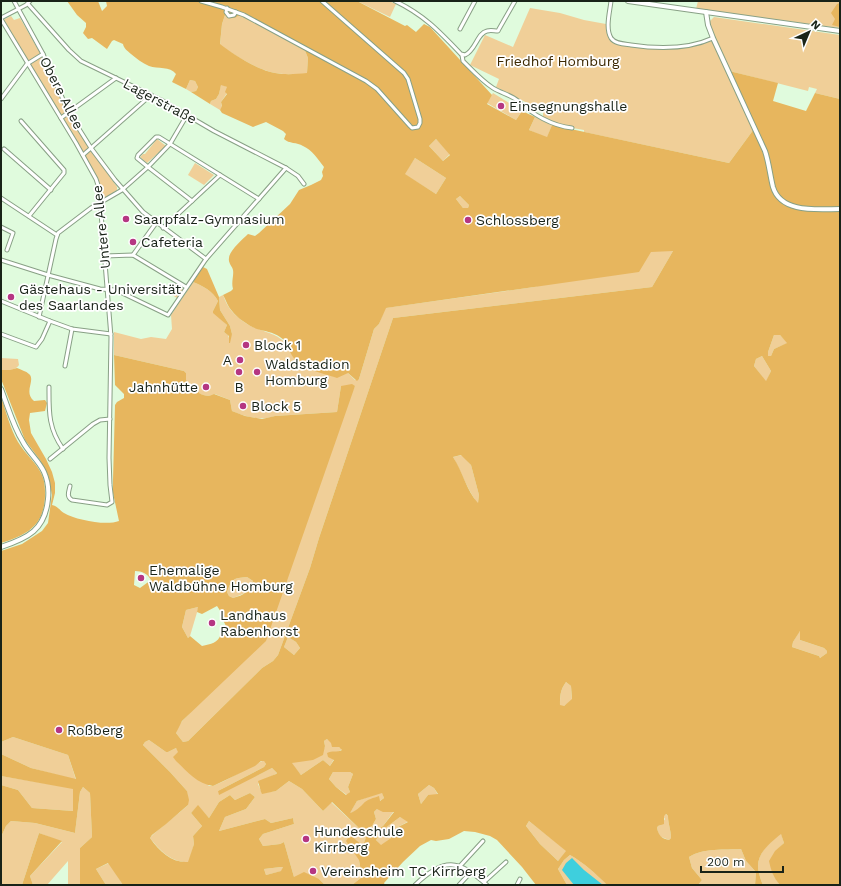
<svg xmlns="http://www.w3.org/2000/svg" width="841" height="886" font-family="'Work Sans',sans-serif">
<rect width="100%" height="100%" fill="#e0fbdd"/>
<g fill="#f0cf98">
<polygon points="357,1 389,1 396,4 390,17"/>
<polygon points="698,1 840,1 840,28 696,9"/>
<path d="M530,8l30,5 24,7 22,4c1,11 3,18 15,21l39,4 36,-4 16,-4 42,88 -25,34 -145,-31v-2l-17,-3 -24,-10v-6l-47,-24 3,-8 -29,-14 15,-30 28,12z"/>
<path d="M225,15h15l50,25 14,8 4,10 -1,16c-11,0 -21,1 -32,-1 -15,-2 -43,-19 -55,-28l2,-21z"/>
<polygon points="11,16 14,20 20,18 43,58 58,94 71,120 117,187 117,190 105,198 102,196 101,186 99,182 66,123 3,20"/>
<polygon points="714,17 840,35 840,99 815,93 817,89 809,87 808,91 729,71 710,24 710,21"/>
<polygon points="190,80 195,81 198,87 196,91 191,92 186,89"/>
<polygon points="221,84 227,87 227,93 221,102 222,107 220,110 210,104 211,101 216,99 219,94"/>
<polygon points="493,93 522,111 516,120 487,103"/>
<polygon points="535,117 552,125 547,138 529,130"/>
<polygon points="157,139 166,146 147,163 140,157 143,154 145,154"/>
<polygon points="436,139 450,154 443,161 429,146"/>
<polygon points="415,158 446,178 436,194 404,174"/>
<polygon points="195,163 214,175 204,185 188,175"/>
<polygon points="460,196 469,205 468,208 463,208 456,199"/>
<path d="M651,251h22l-21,36 -259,31 -74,220 -9,30 -32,87 -5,6 -11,7 -74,73 -5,1 -7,-9c2,-8 7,-13 13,-19l166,-328h-14l-4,26 -62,4c-15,5 -29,1 -43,-5l-2,-11 -15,-6c-6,3 -11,2 -17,-1l-2,-8 -8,-2 -2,-2v-8l-2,-2 -70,-16v-23l27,7 10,-2 15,2 6,-10 -1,-14 22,-33c10,4 20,9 25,19l-5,10 14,14 -3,7 4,3 1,3 3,-4 -2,-8 -10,-16 -1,-13 4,-2c2,5 4,10 7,14 5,7 18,17 26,19 14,6 19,5 31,16l61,29 7,7 4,-1 15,-50 5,-5 6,-16 149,-21z"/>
<polygon points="175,284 183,289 177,298 169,293"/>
<polygon points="774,335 780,335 788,343 774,349 771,356 768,356 768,352"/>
<polygon points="762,356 771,371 766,382 754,366 756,359"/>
<path d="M1,358l17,1 1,6c-4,6 -11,5 -18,5z"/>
<path d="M462,455l9,10 8,30 -1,9c-11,-15 -16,-31 -25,-47z"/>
<path d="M247,577l6,4 -3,10 -17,7 -4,-2 -2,-4c5,-13 6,-14 20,-15z"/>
<polygon points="198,607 198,609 190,636 188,638 182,627 186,610"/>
<polygon points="800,631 800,640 824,648 827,651 827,653 820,658 819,656 792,647 793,642 799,632"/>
<path d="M785,633h4l2,2c-6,2 -7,9 -12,13l-1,-1z"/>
<polygon points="288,637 296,642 300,648 294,655 284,647"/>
<path d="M566,682l5,4 1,14 -8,6h-4c0,-10 0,-16 6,-24z"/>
<polygon points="13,737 68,755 76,780 31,768 1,754 1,742"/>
<polygon points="327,739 342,749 338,752 330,766 323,760 301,775 291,763 323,751 325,746 324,741"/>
<path d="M149,740l17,12h2l8,-4 33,38h4l11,-5 40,-21 2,4 -2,3 -46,24 40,-16 14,-7 5,5c-6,5 -12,4 -19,11l4,9 14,-2 13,-10 13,8 21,22 8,-9 31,29 10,-5 4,-7 -2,-7 3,-3 17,2 -11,15 -17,11 -7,23 3,17 -10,8h-27l-6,-6 -25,-2 -10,-35 -4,2 -17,2 -4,-7 4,-5 31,-10 -1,-6 -22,5 -6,-4 -46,12 6,-14 21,-8 9,-12 -5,-4 -15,7 -5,-5 -11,7 -10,16 -11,-12 -7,7 11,13 -9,10 1,8 -5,18c-17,1 -29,-11 -39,-24 2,-4 32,-27 38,-33l-1,-14 -17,-19 -27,-27 2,-3z"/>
<polygon points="333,772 350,772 353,774 348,787 350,792 347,795 336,787 329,779"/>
<polygon points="1,776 73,788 73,811 32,808 18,790 1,785"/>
<polygon points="429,785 434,788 438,795 428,795 421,804 418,794"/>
<polygon points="83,787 90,793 92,837 80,848 80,885 68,885 68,861 47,885 33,885 30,876 62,842 39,833 22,885 1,885 1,837 6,826 11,821 35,823 75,833 80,792"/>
<path d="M382,792l2,6c-9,7 -24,10 -35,16l8,-13z"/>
<path d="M665,814l3,2c0,8 3,14 3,22l-2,2 -10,-4 -2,-8 1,-2 3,-1 4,-6 -2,-3z"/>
<polygon points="400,817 409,821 396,828 391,838 381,846 376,840 384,829"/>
<polygon points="529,821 567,851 558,861 540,844 526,826"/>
<path d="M781,833l3,10c-14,13 -17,26 -4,42h-17c-2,-4 -3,-8 -4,-12 -5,-18 10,-30 22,-40z"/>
<path d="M741,849l5,12 10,11 -1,13h-57l4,-5 -10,-12 -3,-11c14,-9 36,-7 52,-8z"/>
<path d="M570,855c14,8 25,18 37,30h-40l-9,-16 6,-9z"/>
<polygon points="109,863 123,885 106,885 96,869"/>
<polygon points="281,867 283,867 282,871 266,875 264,869"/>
</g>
<g fill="#e7b65e" fill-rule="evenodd">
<path d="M67,1h31l4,10 5,-5 -1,-5h251l48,25 2,-1 9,7 8,-8 6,3 62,68 -5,9 29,16 6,-9 13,6 -6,13 18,7 5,-12 177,38 25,-34 -25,-58 49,12 -5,18 33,10 9,-18 25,6v786h-60c-7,-8 -9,-15 -11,-24l6,-10 9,-8 -3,-9c-12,10 -27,21 -22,39 1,4 2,8 4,12h-8l1,-13 -10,-11 -5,-12c-16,1 -38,-1 -52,8l3,11 10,12 -4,5h-91c-12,-12 -23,-22 -37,-30l-6,5 -6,9 9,16h-31l-14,-18 -25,-27 -7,-4 -15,-4 -11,-1 -15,8 -13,2 -5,-1 -11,6 -17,16 -19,21 1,2h-33l10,-8 -3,-17 -13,-19 4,-6 13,11 3,-9 17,-11 11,-14h-11l-6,-3 -3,3 2,7 -4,7 -10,5 -30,-29 -9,9 -21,-22 -13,-8 -13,10 -14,3 -1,-2 -3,-11 18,-7 1,-1 -5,-5 -53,27 -1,-4 46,-24 2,-3 -2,-3h-3l-6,5 -42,20c-16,-2 -26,-15 -37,-25l-3,-4 5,-5 -2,-4 -8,4h-2l-17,-12 -4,2 -2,3 27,27 17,19 2,9 -1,5 -22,19 -14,11 -2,3c10,14 22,25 38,24l6,-18 -1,-8 9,-10 -11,-13 7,-8 11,13 10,-16 11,-7 5,5 15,-7 5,4 -9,12 -21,8 -6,14 46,-12 6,4 22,-5 1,6 -31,10 -4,5 4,7 17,-2 4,-2 10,35 10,-5 15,7 6,6h-202l-15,-22 -12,6 10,16h-26v-37l12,-11 -2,-44 -7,-6 -3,5 -5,41 -40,-10 -24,-2 -5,5 -5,11v-52l17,5 14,18 41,3v-22l-72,-13v-22l30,14 45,11 -8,-24 -55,-18 -12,5v-191l21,-7 20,-13 6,-8 4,-28 -4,-20 -8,-15 -15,-20 -24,-61v-9h9l7,-2c4,2 9,3 12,6 7,6 -6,18 5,27l11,-1 2,3 -2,8 -15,2 -1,7 2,13 15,26 6,13 3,11v10l-3,12c6,1 8,6 12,8 12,7 42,13 55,8l-6,-28v-13l2,-75 2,-3 7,-4v-4l-9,-9 -1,-30 70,16 2,2v7l2,3 8,2 2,2 1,6c5,3 10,4 15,1l16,6 2,11 13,5 17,3 13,-3 62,-4 4,-26 11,-2 3,2 -89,255 -84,80 -6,12 7,9 5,-1 74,-73 11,-7 5,-6 32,-87 9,-30 74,-220 259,-31 21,-36 -22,1 -12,20 -253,36 -7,16 -5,5 -15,50 -2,2 -9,-8 -11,5c-14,-5 -35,-8 -44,-21 -5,-7 -5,-15 -13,-20 -7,-5 -16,-6 -23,-8 -8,-3 -20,-11 -25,-18 -4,-4 -6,-11 -9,-16l8,-4 2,-2c-2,-7 1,-13 0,-19 -1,-4 -5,-7 -4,-12 0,-7 14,-19 19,-24l7,2 4,-3 31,-29 9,-14 12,-5 10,-5 2,-4 -1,-4 2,-5c-6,-8 -12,-17 -21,-21 -6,-4 -14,-2 -19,-7l2,-5 -3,-3 -17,-9 -13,5 -31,-14 -2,-3 2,-4 -1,-4 6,-8 -2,-2 2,-5 -6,-2 -2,9 -3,5 -5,2 -1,3 -19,-12 5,-1 2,-4 -3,-6 -5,-1 -4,9 -14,-7 4,-8c-6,-8 -18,-5 -27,-8 -7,-3 -12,-7 -18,-12 -4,-4 -7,-5 -8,-10l-9,-4 -2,1 -5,8 -15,-11 -4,1 -5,-6 3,-6v-4l-9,-8zM225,15l9,3 6,-3 50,25 14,8 4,10 -1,15c-11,1 -21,2 -32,0 -15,-2 -43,-19 -55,-29l2,-20zM436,139l14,16 -7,6 -14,-15zM415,158l31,20 -10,16 -31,-20zM460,196l9,9 -1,3h-5l-7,-9zM774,335h6l7,8 -13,6 -3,7h-3v-4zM762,356l9,15 -5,10 -12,-15 2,-7zM461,455l10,10 8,30 -1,8c-12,-13 -15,-31 -25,-46zM135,571c7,0 13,3 16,9l-11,8 -6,-3zM247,577l6,4c-4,11 -9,14 -20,17l-4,-2 -2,-4c5,-13 6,-14 20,-15zM217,606l8,12 -2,2 3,6c-4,3 -4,4 -5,8 -3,9 -10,10 -19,12l-12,-10 -2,2 -6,-11 4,-17 12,-3 -1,5 5,2zM800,631v9l24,8 3,3v2l-7,5 -1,-2 -27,-9 1,-5zM288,637l8,5 4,6 -6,7 -10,-8zM566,682l5,4 1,13 -8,7 -4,-1c0,-9 0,-15 6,-23zM327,739l4,4 1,4h7l3,3c-5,3 -10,0 -15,3l1,4 6,3 -4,6 -7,-6 -22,15 -9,-12 21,-3 10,-5 2,-9 -1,-5zM333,772h17l3,2 -5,13 2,5 -4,3 -10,-8 -7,-8zM429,785l5,3 4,6 -10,1 -7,9 -3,-10zM382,793l2,5 -4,3 -1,-5c-5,2 -12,3 -16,8 -4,4 -7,7 -13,9l7,-12zM666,814l2,2c0,8 3,14 3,22l-2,2c-8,-2 -10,-4 -12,-12l1,-2 6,-2v-8zM400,817l8,5 -12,6 -5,10 -10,7 -5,-5 8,-11zM529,821l37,30 -8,10 -18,-17 -14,-18zM281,867h2l-2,4 -15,4 -2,-6z"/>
<polygon points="840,3 840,27 832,25 835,19 831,13 837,4"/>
<path d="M203,267l4,2 12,28 1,13 10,16 2,8 -2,9h-1v-7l-5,-4 3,-7 -14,-12v-2l5,-10c-5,-10 -15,-15 -25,-19z"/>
<path d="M1,396c5,16 9,32 17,46 7,12 19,21 24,33 3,7 3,14 3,21 -1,30 -18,39 -44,47z"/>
<polygon points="39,833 62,841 30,876 33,885 22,885"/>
</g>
<polygon fill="#3ecfdd" points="572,858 584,870 603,885 574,885 562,870 566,863"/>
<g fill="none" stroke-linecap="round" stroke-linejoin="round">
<g stroke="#88a085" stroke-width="5">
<g id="street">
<polyline points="14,1 43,54 69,113 91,148 115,180 143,212 206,259"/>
<polyline points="201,1 222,7 244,15 366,81 377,89 410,126 412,128 418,127 420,123 420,119 408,79 404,73 322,1"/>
<path d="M395,1c29,14 44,30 66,53l4,1c11,-5 12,-22 22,-24 4,-1 7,0 11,0l1,-2 16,-28"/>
<path d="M611,1c-1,10 -6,27 0,37 4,6 13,6 20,7 27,4 56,5 82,-7"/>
<polyline points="28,4 69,50 81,61 161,100 214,131 286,168 298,176 304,184"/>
<polyline points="227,8 226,12 229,16 234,15 236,12"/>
<polyline points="1,18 26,5 30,1"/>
<path d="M1,19l75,124 20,36 3,9 12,149 -2,121 1,27 2,17 -5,3 -35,-5c-6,-3 -3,-9 -2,-14"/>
<polyline points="460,29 475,1"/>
<path d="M462,55l1,6c10,10 19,20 30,27 8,5 18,7 25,13 14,13 34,25 54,27"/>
<polyline points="1,99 27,64 43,54"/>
<polyline points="61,118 116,78"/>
<polyline points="21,121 64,170 64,173 29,216"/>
<polyline points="4,149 51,190"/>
<polyline points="83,155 151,95"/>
<polyline points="1,198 57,235"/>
<polyline points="192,201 148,167 137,158 138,155 156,137 159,137 259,199"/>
<polyline points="1,227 13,233 7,250"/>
<polyline points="163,228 220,175"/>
<polyline points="133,255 156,223"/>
<polyline points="105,256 133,255 186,287"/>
<polyline points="1,260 48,275 100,289 116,290 168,315 206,259 286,168"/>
<polyline points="1,301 50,321 72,329 111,334"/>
<polyline points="39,317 56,239 58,233 91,208 122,190 148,167 170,144 187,115"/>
<polyline points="1,334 36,347 42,339 50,321"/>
<polyline points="65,366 72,329"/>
<path d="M49,387c0,24 -1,41 14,62"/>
<polyline points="50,459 93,424 100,420 110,419"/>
<polyline points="460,866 483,841"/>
<polyline points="484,882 506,862"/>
<path d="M415,885c29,-28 43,-26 72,0"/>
<polyline points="459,885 471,872"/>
<polyline points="517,885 520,879"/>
</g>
</g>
<g stroke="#88a085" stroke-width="6">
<g id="secondary">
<polyline points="628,1 840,31"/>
<path d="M706,12l2,13 5,13 52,113c4,12 5,24 8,36 8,27 46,22 67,22"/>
<path d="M1,389c7,18 12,37 22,53 6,11 16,19 21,30 4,9 5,18 4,27 -3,31 -20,39 -47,48"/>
</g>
</g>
<use href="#street" stroke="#fff" stroke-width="3"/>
<use href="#secondary" stroke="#fff" stroke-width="4"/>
</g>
<g fill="#b53682" stroke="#fff" stroke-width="1.5">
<circle cx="501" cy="106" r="4"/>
<circle cx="126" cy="219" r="4"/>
<circle cx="468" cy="220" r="4"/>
<circle cx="133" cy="242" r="4"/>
<circle cx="11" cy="297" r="4"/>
<circle cx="246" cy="345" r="4"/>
<circle cx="240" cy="360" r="4"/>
<circle cx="239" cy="372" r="4"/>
<circle cx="257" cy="372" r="4"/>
<circle cx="206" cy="387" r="4"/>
<circle cx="243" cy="406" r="4"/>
<circle cx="141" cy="578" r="4"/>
<circle cx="212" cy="623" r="4"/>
<circle cx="59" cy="730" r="4"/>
<circle cx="306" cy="839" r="4"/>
<circle cx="313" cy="871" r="4"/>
</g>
<g text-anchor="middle" stroke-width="3.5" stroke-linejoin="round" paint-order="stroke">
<g font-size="14" fill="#3d2902" stroke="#fff">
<text x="558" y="66">Friedhof Homburg</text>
</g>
<g font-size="14" fill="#192318" stroke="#fff">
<text transform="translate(62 93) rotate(63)" y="5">Obere Allee</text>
<text transform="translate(160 101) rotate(28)" y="5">Lagerstraße</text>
<text transform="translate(101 227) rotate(-96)" y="5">Untere Allee</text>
</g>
<g font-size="14" fill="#192318" stroke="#fff" text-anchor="start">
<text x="509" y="111">Einsegnungshalle</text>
<text x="134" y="224">Saarpfalz-Gymnasium</text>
<text x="476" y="225">Schlossberg</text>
<text x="141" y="247">Cafeteria</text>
<text x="19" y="294">Gästehaus - Universität<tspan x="19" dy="16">des Saarlandes</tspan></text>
<text x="254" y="350">Block 1</text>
<text x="232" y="365" text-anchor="end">A</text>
<text x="265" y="369">Waldstadion<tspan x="265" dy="16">Homburg</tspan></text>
<text x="198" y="392" text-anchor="end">Jahnhütte</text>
<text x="239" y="392" text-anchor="middle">B</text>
<text x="251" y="411">Block 5</text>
<text x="149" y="575">Ehemalige<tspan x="149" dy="16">Waldbühne Homburg</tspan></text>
<text x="220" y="620">Landhaus<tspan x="220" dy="16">Rabenhorst</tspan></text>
<text x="67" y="735">Roßberg</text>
<text x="314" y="836">Hundeschule<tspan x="314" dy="16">Kirrberg</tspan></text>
<text x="321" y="876">Vereinsheim TC Kirrberg</text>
</g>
</g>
<rect width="841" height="886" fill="none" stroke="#192318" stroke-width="4"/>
<g transform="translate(809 32) rotate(44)" stroke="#ffffff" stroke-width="3" paint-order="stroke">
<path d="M0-3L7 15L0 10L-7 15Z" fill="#192318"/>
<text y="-6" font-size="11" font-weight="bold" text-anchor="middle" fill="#192318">N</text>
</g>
<path d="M701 866v6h82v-6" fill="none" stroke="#192318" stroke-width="2"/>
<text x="707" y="866" font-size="12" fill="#192318" stroke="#ffffff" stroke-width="3" paint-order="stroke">200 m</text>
</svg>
